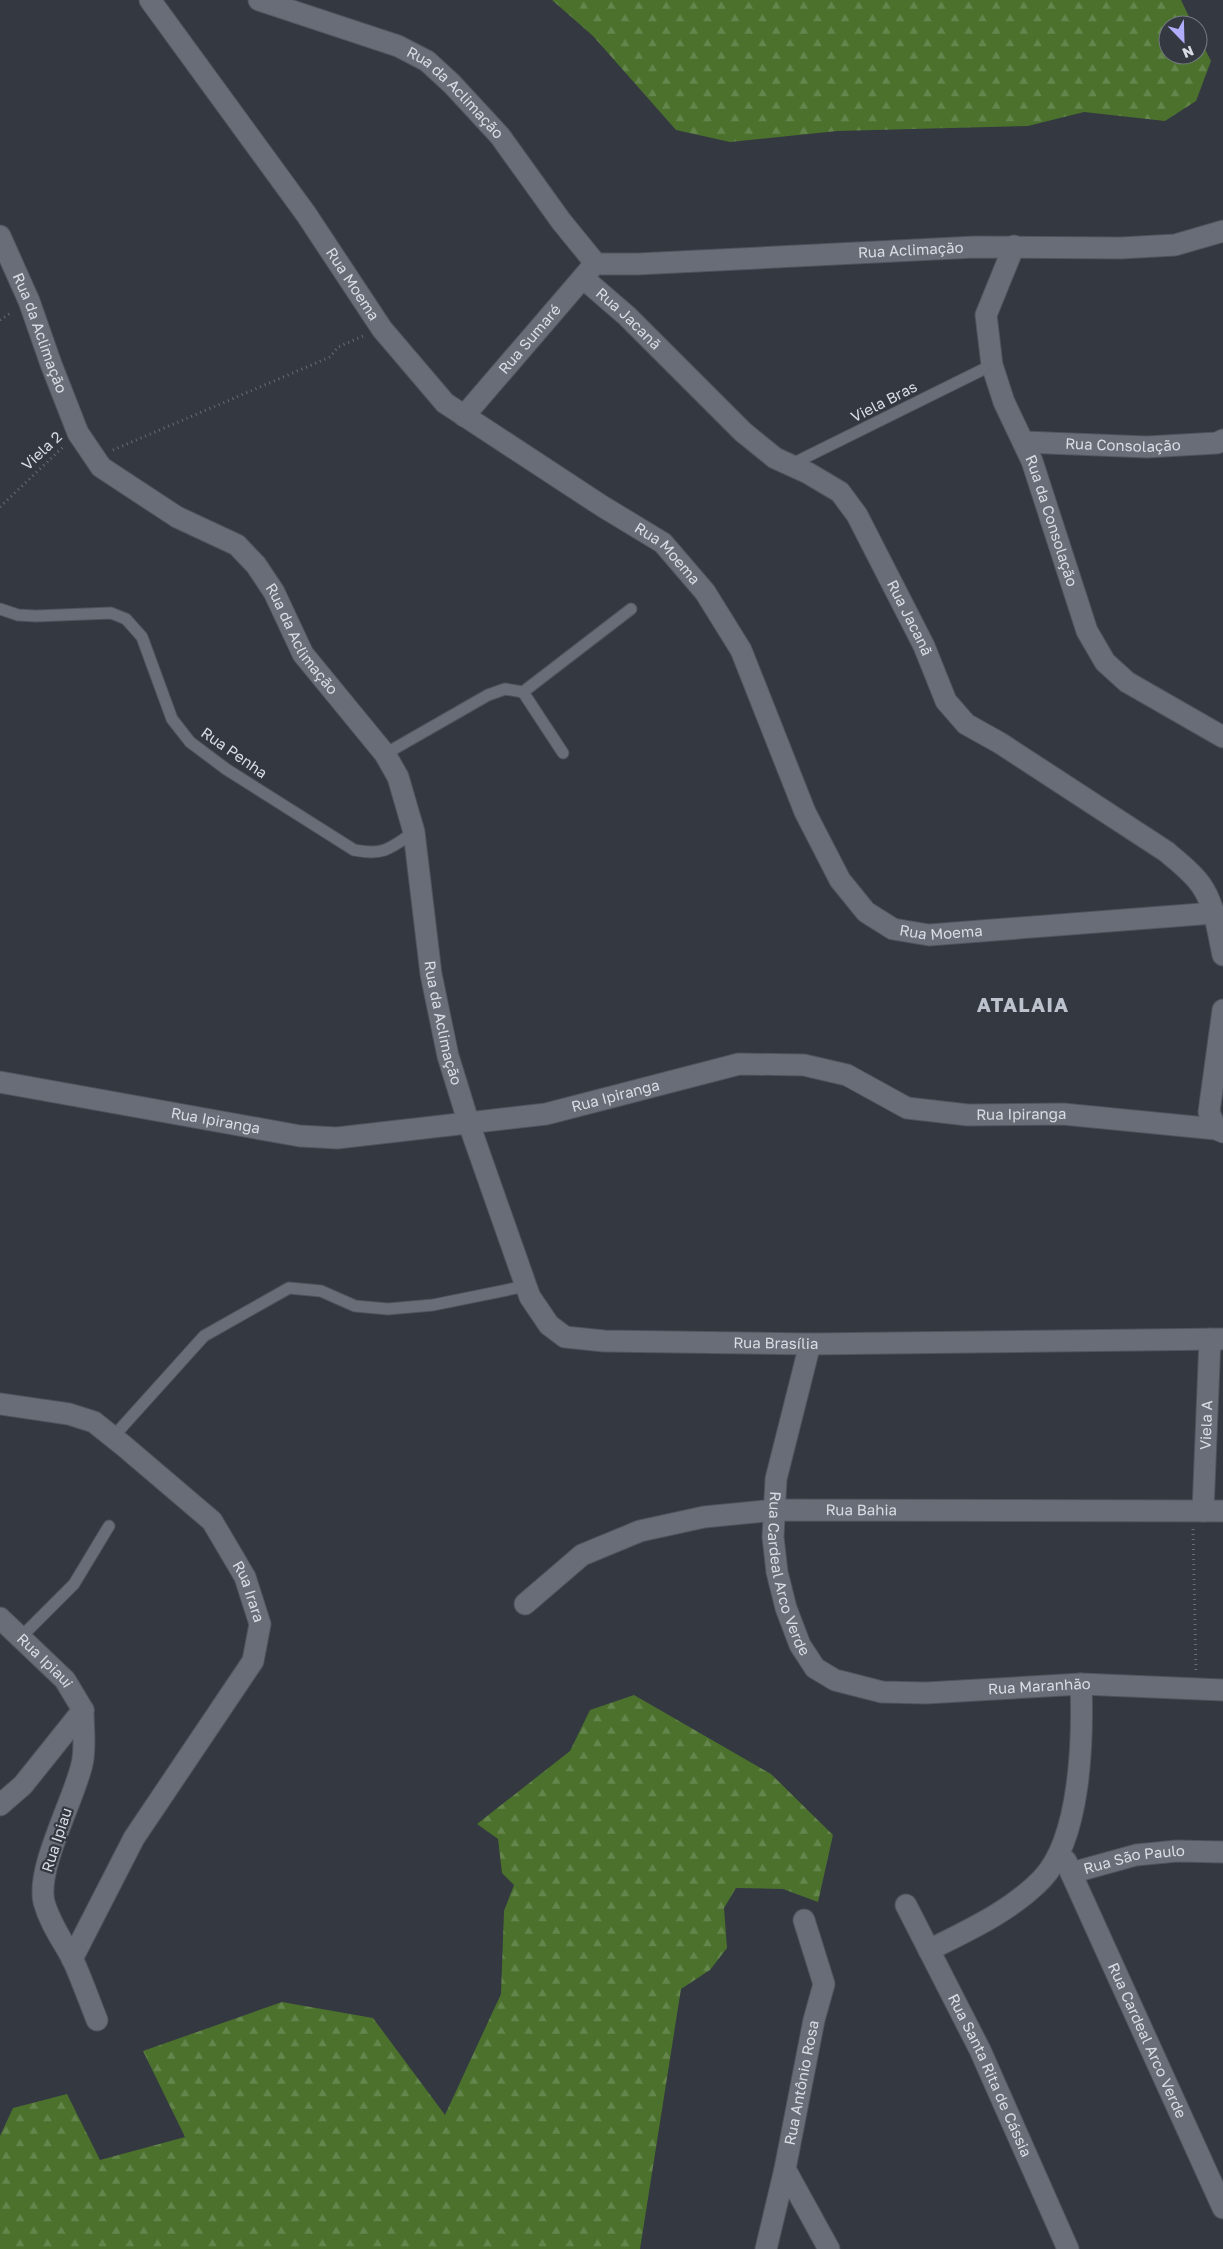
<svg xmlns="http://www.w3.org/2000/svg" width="1223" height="2249" font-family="'Golos Text',sans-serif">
<defs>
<pattern id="forest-firs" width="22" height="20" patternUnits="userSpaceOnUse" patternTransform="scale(1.25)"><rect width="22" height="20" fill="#4b712d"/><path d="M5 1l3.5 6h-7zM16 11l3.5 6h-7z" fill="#64854b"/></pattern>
</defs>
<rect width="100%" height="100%" fill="#333841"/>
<g fill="url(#forest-firs)">
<polygon points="552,0 1181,0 1193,25 1168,25 1168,55 1198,55 1198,35 1211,61 1196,101 1165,121 1084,112 1028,126 837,131 730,142 676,130 593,36"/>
<polygon points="634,1695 771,1774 833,1835 818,1902 783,1889 736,1888 724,1908 727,1948 710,1970 681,1989 640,2249 0,2249 0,2136 13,2108 67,2094 100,2160 185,2137 143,2051 282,2002 373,2018 445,2115 501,1994 504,1911 514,1885 502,1873 498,1839 477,1824 570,1751 590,1710"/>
</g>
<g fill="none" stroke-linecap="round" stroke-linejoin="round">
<g stroke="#4f545c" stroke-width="13">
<g id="lane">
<polyline points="790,465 992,365"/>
<path d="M0,609l18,6 18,1 75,-3 15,6 16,18 30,82 18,23 36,27 128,81c30,6 37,-2 60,-18"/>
<polyline points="523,692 563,753"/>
<polyline points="385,754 488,695 505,689 523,692 631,609"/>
<polyline points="113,1437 204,1336 289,1288 321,1291 355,1306 388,1309 433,1305 526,1286"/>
<polyline points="20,1638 74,1584 109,1526"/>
</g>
</g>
<g stroke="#4f545c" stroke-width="23">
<g id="street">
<path id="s1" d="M150,0l156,214 76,115 63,74 157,103 61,37 42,49 36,58 64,162 35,68 26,32 27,17 36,6 285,-22"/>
<path id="s2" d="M259,0l139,46 29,15 25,23 48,52 61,85 35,43"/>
<path id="s3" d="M0,236l29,65 22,63 27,69 23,34 76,50 60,28 19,20 18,27 29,62 82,100 13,23 16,55 17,142 17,82 21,68 57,162 4,11 19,28 16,12 39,4 206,3 413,-5"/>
<path id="s4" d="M1014,246l-28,69 6,50 12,37 28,59 55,170 18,31 22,20 96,55"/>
<path id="s5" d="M596,264h42l337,-17 146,1 54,-3 48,-14"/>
<path id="s6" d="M583,278l44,38 116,116 32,26 33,15 32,19 17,23 67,131 22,55 20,23 34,19 167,109c11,10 25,20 34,33 14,20 17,47 22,70"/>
<path id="s7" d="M464,416l128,-149"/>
<path id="s8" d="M1023,442l124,5 70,-4 6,-3"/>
<path id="s9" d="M0,1082l300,54 37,2 209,-24 193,-50 65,1 43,10 60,33 61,7 95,-1 153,15 7,3"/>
<polyline points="1216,1129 1209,1112 1223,1010"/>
<path id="s10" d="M810,1344l-34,135 -3,58 4,35 9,36 14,37 15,23 20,12 47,12 44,1 155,-9 142,6"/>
<path id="s11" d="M0,1404l69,10 25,8 30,24 88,75 33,56 15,47 -7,37 -119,177 -62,121"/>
<path id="s12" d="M1203,1511l7,-172"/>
<path id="s13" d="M525,1604l57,-49 58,-24 64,-14 71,-7 448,1"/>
<path id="s14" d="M0,1618l65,62 18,30"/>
<path d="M83,1710c0,17 3,38 -1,54 -8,36 -46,104 -38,138 6,22 19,39 29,58 9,20 16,40 24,60"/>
<polyline points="0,1805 23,1785 83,1710"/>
<path id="s15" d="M1066,1861l5,12 65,-18 41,-4 46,1"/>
<path id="s16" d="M1071,1873l152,335"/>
<path id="s17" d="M906,1905l74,145 88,199"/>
<path d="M929,1950c40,-20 82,-39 113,-71 39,-41 41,-141 39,-195"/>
<polyline points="785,2169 829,2249"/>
<path id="s18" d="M766,2249l19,-80 29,-149 10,-36 -20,-64"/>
</g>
</g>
<g stroke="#686c74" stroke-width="3" stroke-dasharray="1 4" stroke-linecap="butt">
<polyline points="0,320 12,312"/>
<polyline points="113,450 330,357 338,347 363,336"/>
<polyline points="0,507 63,447"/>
<polyline points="1193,1529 1196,1671"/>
</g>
<use href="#lane" stroke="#686d78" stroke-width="11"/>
<use href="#street" stroke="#686d78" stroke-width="21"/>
</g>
<g text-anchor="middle" stroke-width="4.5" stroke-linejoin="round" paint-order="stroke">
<g font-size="15" fill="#d9dde3" stroke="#333841">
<text dy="5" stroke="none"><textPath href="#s2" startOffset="221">Rua da Aclimação</textPath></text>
<text dy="5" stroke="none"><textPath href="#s5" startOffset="315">Rua Aclimação</textPath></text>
<text dy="5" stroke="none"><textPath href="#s1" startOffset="349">Rua Moema</textPath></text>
<text dy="5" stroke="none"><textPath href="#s6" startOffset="61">Rua Jacanã</textPath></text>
<text dy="5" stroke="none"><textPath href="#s3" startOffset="105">Rua da Aclimação</textPath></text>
<text dy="5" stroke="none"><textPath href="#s7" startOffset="101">Rua Sumaré</textPath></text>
<text transform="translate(884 402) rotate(-27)" y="5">Viela Bras</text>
<text dy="5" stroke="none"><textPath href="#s8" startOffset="100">Rua Consolação</textPath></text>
<text transform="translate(42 451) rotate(-43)" y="5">Viela 2</text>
<text dy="5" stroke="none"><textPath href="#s4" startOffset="292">Rua da Consolação</textPath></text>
<text dy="5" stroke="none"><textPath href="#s1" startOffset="769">Rua Moema</textPath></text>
<text dy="5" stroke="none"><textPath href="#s6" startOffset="481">Rua Jacanã</textPath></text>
<text dy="5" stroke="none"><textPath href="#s3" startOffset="525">Rua da Aclimação</textPath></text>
<text transform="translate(234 753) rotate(35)" y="5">Rua Penha</text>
<text dy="5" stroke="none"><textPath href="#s1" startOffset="1264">Rua Moema</textPath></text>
<text dy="5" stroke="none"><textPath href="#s3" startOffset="945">Rua da Aclimação</textPath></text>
<text dy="5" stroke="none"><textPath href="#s9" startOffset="624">Rua Ipiranga</textPath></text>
<text dy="5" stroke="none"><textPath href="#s9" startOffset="1044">Rua Ipiranga</textPath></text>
<text dy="5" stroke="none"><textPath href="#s9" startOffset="219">Rua Ipiranga</textPath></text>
<text dy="5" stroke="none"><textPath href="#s3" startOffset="1498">Rua Brasília</textPath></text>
<text dy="5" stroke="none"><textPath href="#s12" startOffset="86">Viela A</textPath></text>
<text dy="5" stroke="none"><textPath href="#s13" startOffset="361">Rua Bahia</textPath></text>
<text dy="5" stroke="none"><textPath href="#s10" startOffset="236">Rua Cardeal Arco Verde</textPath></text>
<text dy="5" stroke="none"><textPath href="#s11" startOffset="330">Rua Irara</textPath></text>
<text dy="5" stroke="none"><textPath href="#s14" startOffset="62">Rua Ipiaui</textPath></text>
<text dy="5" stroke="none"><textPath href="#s10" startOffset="566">Rua Maranhão</textPath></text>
<text transform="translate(57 1840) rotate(-72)" y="5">Rua Ipiau</text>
<text dy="5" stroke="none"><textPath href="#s15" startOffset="78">Rua São Paulo</textPath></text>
<text dy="5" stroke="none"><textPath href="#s16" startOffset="184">Rua Cardeal Arco Verde</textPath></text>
<text dy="5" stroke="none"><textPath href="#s17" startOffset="190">Rua Santa Rita de Cássia</textPath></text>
<text dy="5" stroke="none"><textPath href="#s18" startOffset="170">Rua Antônio Rosa</textPath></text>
</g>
<g font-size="20" font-weight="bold" letter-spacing="1" fill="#bcc3ce" stroke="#333841">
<text x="1023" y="1012">ATALAIA</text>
</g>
</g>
<g transform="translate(1183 40) rotate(157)"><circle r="24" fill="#333841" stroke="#757a82"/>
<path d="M0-4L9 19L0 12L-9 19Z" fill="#b0aefa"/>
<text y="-8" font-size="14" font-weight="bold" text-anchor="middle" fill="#d9dde3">N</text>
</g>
</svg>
